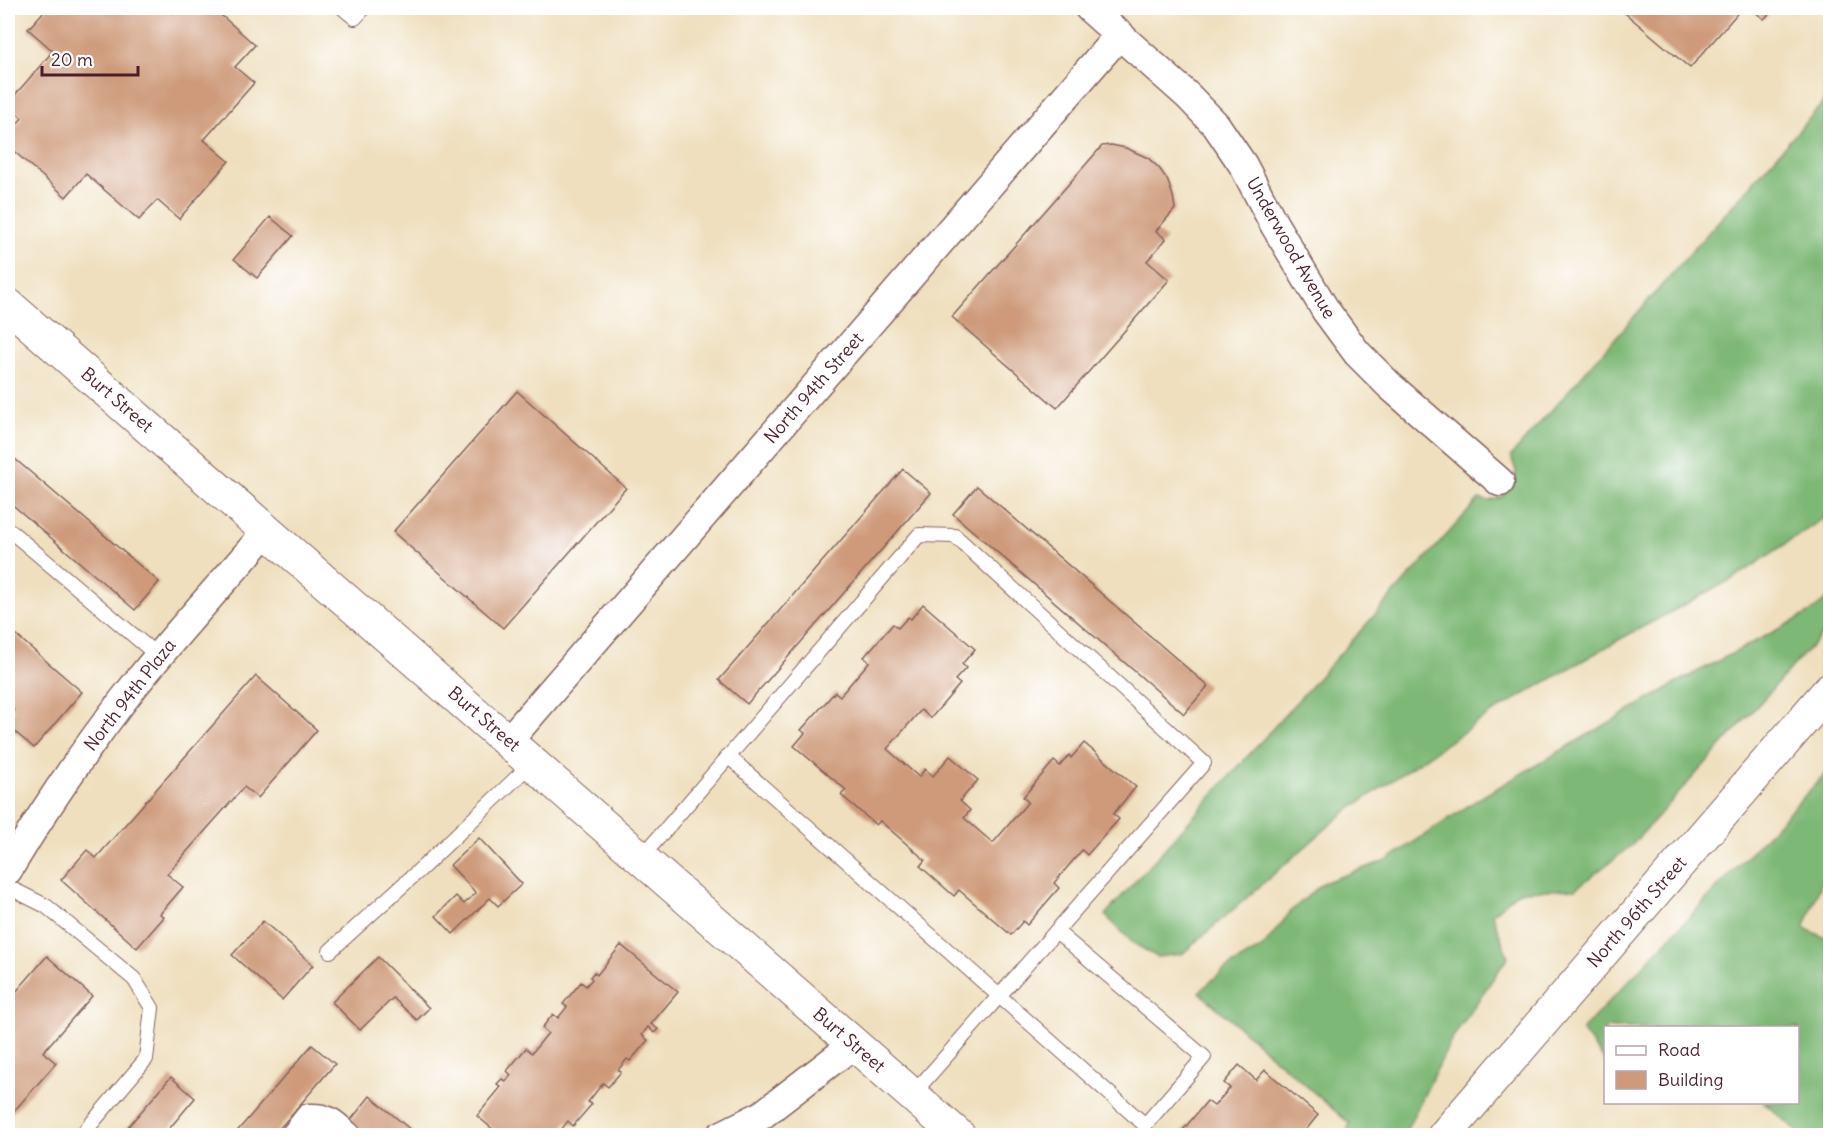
<svg xmlns="http://www.w3.org/2000/svg" width="1838" height="1143" font-family="Delius,sans-serif">
<rect width="100%" height="100%" fill="#fff"/>
<filter id="ink" filterUnits="userSpaceOnUse"><feTurbulence type="fractalNoise" baseFrequency=".0167" numOctaves="2"/><feDisplacementMap in="SourceGraphic" scale="12" xChannelSelector="R" yChannelSelector="G"/><feConvolveMatrix kernelMatrix="1 2 1 2 8 2 1 2 1" color-interpolation-filters="sRGB"/></filter>
<filter id="wash" filterUnits="userSpaceOnUse"><feTurbulence type="fractalNoise" baseFrequency=".008" numOctaves="4" result="noise"/><feDisplacementMap in="SourceGraphic" scale="24" xChannelSelector="R" yChannelSelector="G"/><feGaussianBlur stdDeviation="1.35" result="paint"/><feColorMatrix in="noise" values="0 0 0 0 0 0 0 0 0 0 0 0 0 0 0 0 0 1.4 0 .05"/><feComposite in="paint" operator="in"/></filter>
<g filter="url(#wash)">
<rect width="100%" height="100%" fill="#efdfbe"/>
<g fill="#7eb876" stroke="#646c50" stroke-width="1.5">
<polygon points="1830,95 1830,514 1736,577 1622,638 1490,714 1344,813 1182,954 1157,957 1133,943 1105,915 1479,499 1489,501 1502,497 1513,485 1516,471 1511,456"/>
<polygon points="1830,597 1830,625 1632,845 1575,889 1519,891 1492,914 1508,957 1453,1037 1404,1135 1345,1135 1350,1124 1199,992 1225,969 1263,947 1292,910 1323,883 1387,860 1480,798 1680,681 1809,613"/>
<polygon points="1830,769 1830,866 1827,869 1804,928 1830,940 1830,1135 1802,1135 1764,1103 1798,1102 1798,1028 1606,1028 1605,1061 1582,1030"/>
</g>
<g id="blocks">
<g fill="#ce9a79">
<polygon points="47,8 167,8 173,13 178,8 213,8 255,45 235,67 254,83 204,140 229,161 179,219 157,200 139,220 86,174 66,197 8,146 8,135 22,118 8,105 8,103 53,51 28,29"/>
<polygon points="1619,8 1742,8 1690,68"/>
<polygon points="1750,8 1775,8 1764,19"/>
<polygon points="1111,145 1126,148 1148,158 1159,168 1167,179 1173,196 1175,209 1156,231 1166,239 1147,261 1169,280 1057,408 952,317 1102,146"/>
<polygon points="270,217 293,236 257,278 234,259"/>
<polygon points="517,391 626,488 503,628 393,532"/>
<polygon points="8,453 159,582 135,610 8,501"/>
<polygon points="903,469 931,493 747,704 719,680"/>
<polygon points="977,486 1208,686 1184,714 953,514"/>
<polygon points="923,604 975,649 962,664 966,668 955,680 960,684 931,718 921,710 887,749 919,777 925,769 933,776 950,756 978,780 960,801 970,810 964,818 993,843 1028,802 1023,797 1054,761 1060,766 1069,755 1071,758 1084,743 1136,787 1113,814 1119,819 1087,855 1082,850 1054,883 1059,888 1027,925 1023,921 1011,935 959,890 954,896 920,866 925,860 880,821 876,825 841,795 846,790 794,746 805,733 801,730 835,692 840,696 869,662 864,657 893,624 898,628 908,617 911,619"/>
<polygon points="8,628 82,692 34,748 8,726 8,718 14,710 8,705"/>
<polygon points="256,676 317,730 258,798 244,787 167,874 183,887 160,914 164,917 137,948 61,880 87,850 96,858"/>
<polygon points="479,838 522,884 498,906 490,898 453,934 436,916 456,896 464,904 476,893 450,865"/>
<polygon points="263,921 313,965 282,1000 232,955"/>
<polygon points="621,945 678,992 651,1024 658,1029 654,1033 648,1027 642,1035 648,1040 630,1061 627,1059 618,1070 621,1072 608,1087 603,1083 588,1102 592,1104 573,1126 568,1121 556,1136 501,1136 477,1116 501,1087 497,1084 502,1079 506,1081 511,1075 507,1071 526,1048 532,1053 548,1033 542,1028 553,1014 558,1018 567,1007 563,1004 581,982 586,986 592,979 590,977 594,972 597,975"/>
<polygon points="47,956 92,996 43,1052 56,1063 8,1118 8,1001"/>
<polygon points="378,957 429,1008 417,1020 393,998 360,1030 332,1002"/>
<polygon points="312,1045 335,1064 273,1136 233,1136"/>
<polygon points="1239,1065 1256,1080 1265,1070 1318,1115 1301,1136 1178,1136 1207,1101 1214,1106 1230,1088 1224,1083"/>
<polygon points="171,1077 195,1098 163,1136 120,1136"/>
<polygon points="370,1096 418,1136 367,1136 350,1121"/>
</g>
</g>
</g>
<g filter="url(#ink)">
<use href="#blocks" fill-opacity="0" stroke="#84625e" stroke-width="1.5"/>
<g fill="none" stroke-linecap="round" stroke-linejoin="round">
<g stroke="#84625e" stroke-width="16">
<g id="service">
<polyline points="343,8 355,18 364,8"/>
<polyline points="8,529 159,657"/>
<polyline points="728,756 1145,1125 1204,1057 1056,931"/>
<polyline points="641,858 919,535 955,536 1204,763 912,1095"/>
<polyline points="8,887 46,906 134,979 152,1008 146,1059 81,1136"/>
<polyline points="330,951 424,866 533,762"/>
</g>
</g>
<g stroke="#84625e" stroke-width="31">
<g id="minor">
<polyline points="1089,8 1188,96 1216,125 1243,165 1274,224 1326,311 1357,353 1390,386 1500,482"/>
<polyline points="508,741 1120,34"/>
<path d="M8,870c37,-62 78,-123 123,-180 43,-55 91,-106 136,-159"/>
<path d="M295,1136l14,-18c20,-1 24,6 38,18"/>
<polyline points="720,1136 762,1115 854,1044"/>
</g>
</g>
<g stroke="#84625e" stroke-width="35">
<g id="tertiary">
<polyline points="8,305 959,1136"/>
<polyline points="1444,1136 1830,689"/>
</g>
</g>
<use href="#service" stroke="#fff" stroke-width="14"/>
<use href="#minor" stroke="#fff" stroke-width="28"/>
<use href="#tertiary" stroke="#fff" stroke-width="33"/>
</g>
</g>
<g text-anchor="middle" stroke-width="4.5" stroke-linejoin="round" paint-order="stroke">
<g font-size="18" fill="#4a1f2b" stroke="#fff">
<text transform="translate(1291 248) rotate(60)" y="6">Underwood Avenue</text>
<text transform="translate(814 388) rotate(-49)" y="6">North 94th Street</text>
<text transform="translate(117 400) rotate(41)" y="6">Burt Street</text>
<text transform="translate(130 695) rotate(-52)" y="6">North 94th Plaza</text>
<text transform="translate(484 719) rotate(41)" y="6">Burt Street</text>
<text transform="translate(1637 912) rotate(-49)" y="6">North 96th Street</text>
<text transform="translate(849 1040) rotate(41)" y="6">Burt Street</text>
</g>
</g>
<rect width="1838" height="1143" fill="none" stroke="#fff" stroke-width="30"/>
<rect x="1604" y="1026" width="195" height="78" fill="#ffffff" stroke="#b7a5aa" stroke-width="1.5"/>
<rect x="1616" y="1046" width="30" height="9" fill="#ffffff" stroke="#b7a5aa" stroke-width="1.5"/>
<text x="1658" y="1056" font-size="18" fill="#4a1f2b">Road</text>
<rect x="1616" y="1071" width="30" height="18" fill="#ce9a79" stroke="#b7a5aa" stroke-width="1.5"/>
<text x="1658" y="1086" font-size="18" fill="#4a1f2b">Building</text>
<path d="M42 66v9h96v-9" fill="none" stroke="#4a1f2b" stroke-width="3"/>
<text x="51" y="66" font-size="18" fill="#4a1f2b" stroke="#ffffff" stroke-width="4.5" paint-order="stroke">20 m</text>
</svg>
